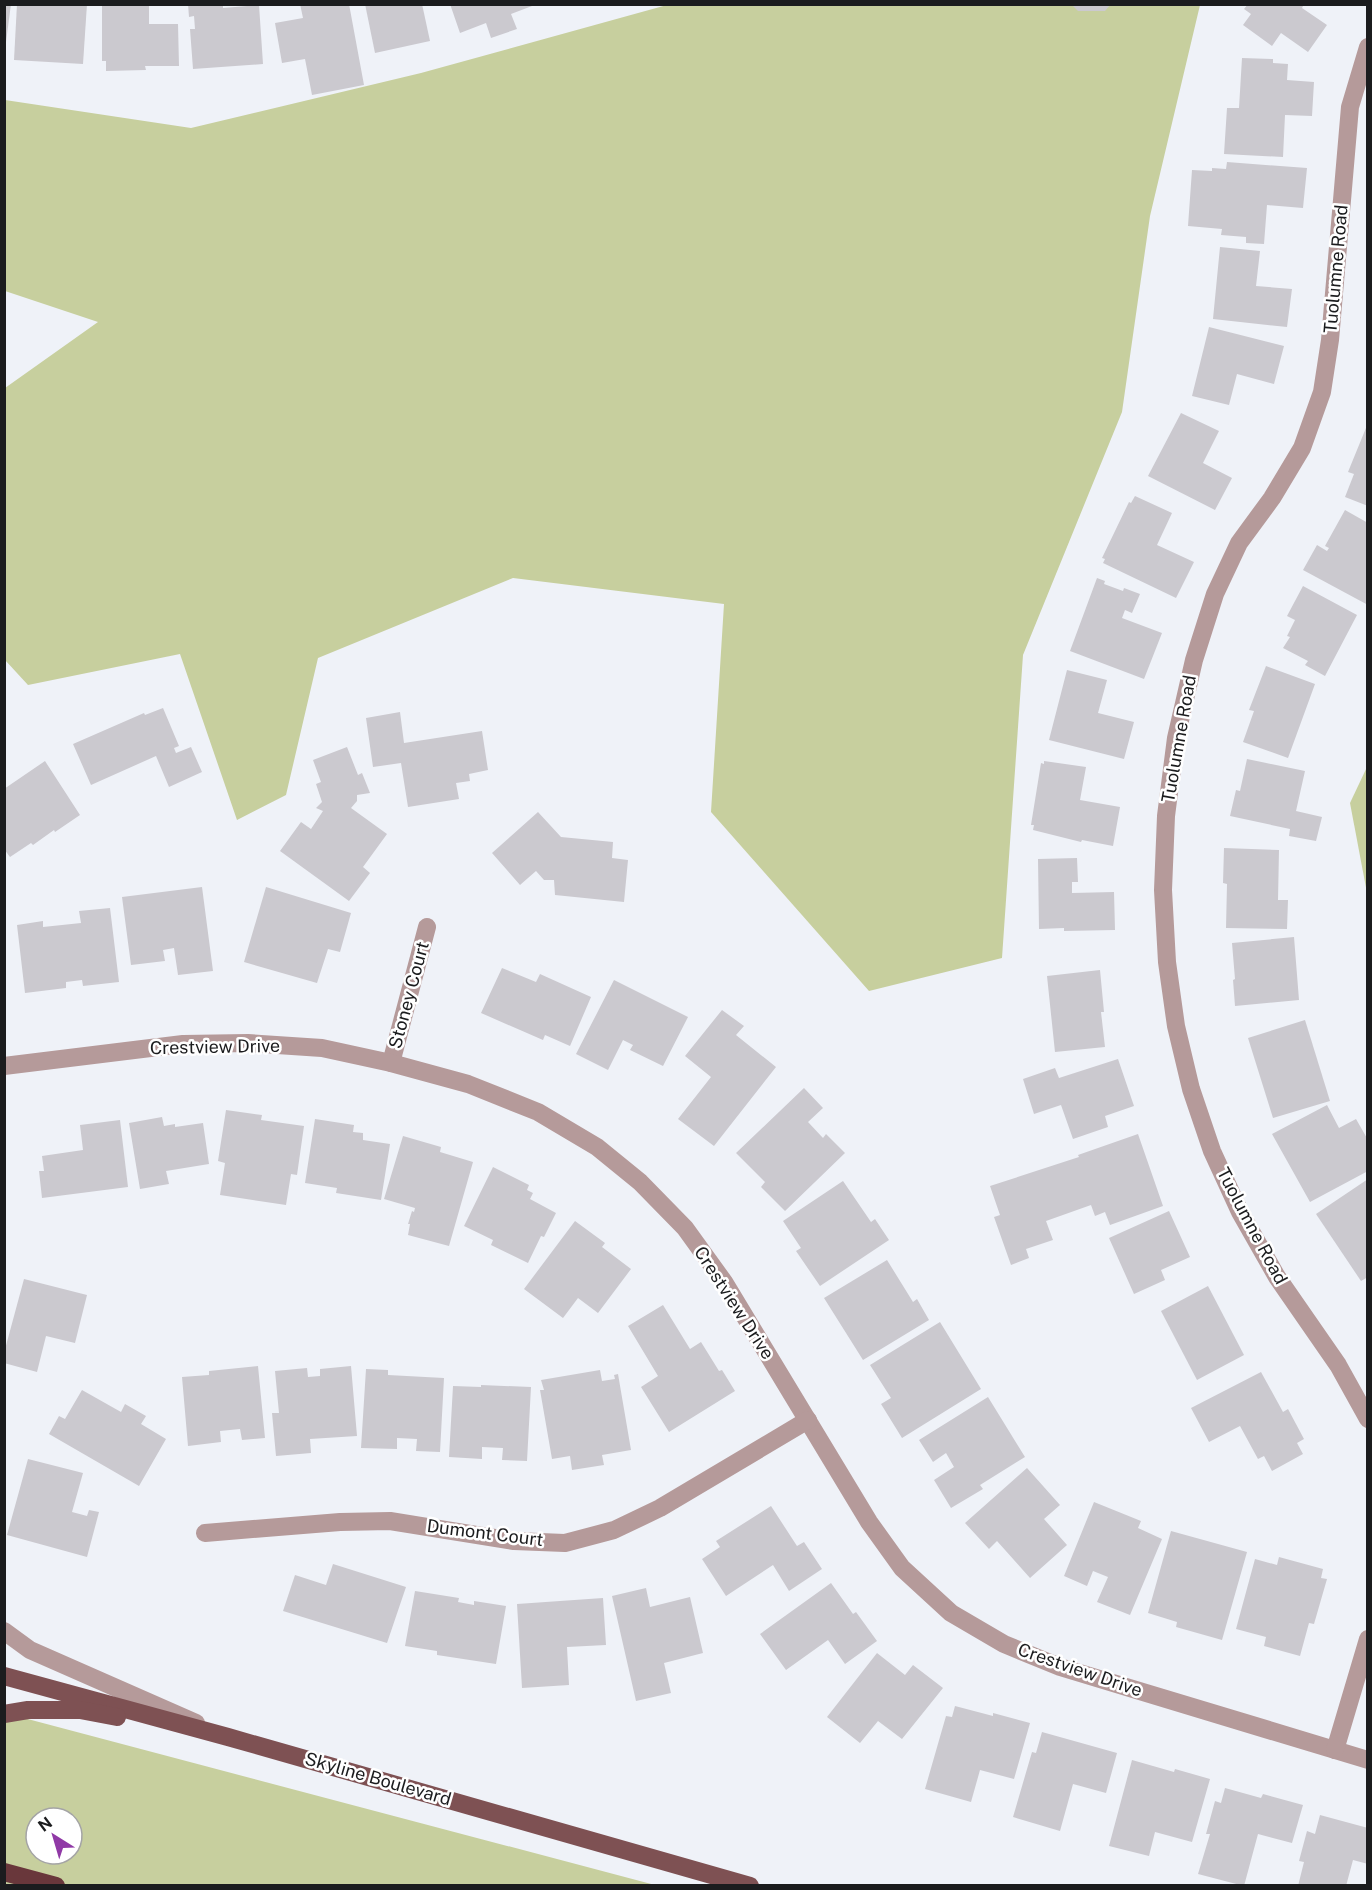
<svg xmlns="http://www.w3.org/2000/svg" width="1372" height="1890" font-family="'Public Sans',sans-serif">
<rect width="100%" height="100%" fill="#eff2f8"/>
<g fill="#c7cf9e" fill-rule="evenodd">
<polygon points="667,5 1200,5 1150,216 1122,412 1023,655 1002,958 869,991 711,812 724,604 513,578 318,658 286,795 237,820 180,654 28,685 5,660 5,388 98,322 5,291 5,100 191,128 421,73"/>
<polygon points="1367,767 1367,893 1350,803"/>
<path d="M5,1713l650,172h-650zM36,1818h36v36h-36z"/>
</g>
<g fill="#cbc9cf">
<polygon points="4,4 11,4 6,42 4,42"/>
<polygon points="17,4 87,4 83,64 14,60"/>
<polygon points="102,4 149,4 149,24 178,24 179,66 145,66 146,70 106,71 106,61 102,61"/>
<polygon points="188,4 223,4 223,8 259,5 263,64 193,69 190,29 195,29 194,16 189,17"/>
<polygon points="300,4 349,4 364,85 312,95 305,59 282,63 275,23 303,18"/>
<polygon points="365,4 422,4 430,41 375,53"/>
<polygon points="450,4 531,4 532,6 511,14 517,29 491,38 486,23 460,33"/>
<polygon points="1071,4 1111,4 1105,11 1078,11"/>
<polygon points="1248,4 1304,4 1302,8 1327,25 1308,52 1281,33 1272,46 1243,25 1251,14 1244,9"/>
<polygon points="1242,58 1273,59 1273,63 1288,64 1287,80 1314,82 1312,116 1285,115 1283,157 1224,154 1227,108 1239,108"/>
<polygon points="1227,162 1307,168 1303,208 1267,205 1264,244 1246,243 1246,237 1221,235 1222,229 1188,226 1192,170 1212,171 1212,168 1226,169"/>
<polygon points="1220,247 1260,251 1256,286 1292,289 1287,327 1213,319"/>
<polygon points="1209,327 1284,346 1274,384 1237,374 1229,405 1192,396"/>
<polygon points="1181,413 1219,431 1203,463 1232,478 1215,510 1148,476"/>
<polygon points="1368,423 1368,506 1345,497 1354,474 1348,472"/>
<polygon points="1135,496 1172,513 1157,545 1194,562 1176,598 1103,563 1105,559 1102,558 1129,502 1131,503"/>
<polygon points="1345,510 1368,523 1368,605 1303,570 1317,545 1327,551 1329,548 1325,546"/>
<polygon points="1097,578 1105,581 1104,584 1123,591 1124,588 1140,594 1132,613 1125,610 1122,618 1162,633 1144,679 1070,651"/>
<polygon points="1303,586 1357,615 1325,676 1305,665 1308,661 1283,648 1290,637 1287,636 1295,620 1287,616"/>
<polygon points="1266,666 1315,684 1288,758 1243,742 1254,711 1249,710"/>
<polygon points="1067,670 1107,680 1098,713 1134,722 1124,759 1049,740"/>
<polygon points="163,708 179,746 174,748 176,753 191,747 202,772 169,787 156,756 91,785 73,744 144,713 145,715"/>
<polygon points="400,712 404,743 482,731 488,770 469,774 470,781 456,783 459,799 408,807 401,763 373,767 366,718"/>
<polygon points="347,747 358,775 362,773 370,793 357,795 357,801 351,808 387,834 363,867 370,873 349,901 280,851 301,822 311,829 323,811 316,808 322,802 316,784 321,782 313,760"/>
<polygon points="1247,759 1305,771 1296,811 1322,817 1316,841 1289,836 1290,829 1230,816 1236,790 1240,791"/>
<polygon points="45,761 80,815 55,832 54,830 33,845 31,843 10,857 4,849 4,789"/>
<polygon points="1044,761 1086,767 1080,800 1120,807 1113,846 1082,840 1081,842 1033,830 1034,825 1031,825 1041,763 1044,764"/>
<polygon points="538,812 561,837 613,842 612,858 628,860 624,902 555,895 554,880 544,880 536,871 520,885 492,853"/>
<polygon points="1224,848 1279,850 1278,900 1288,900 1287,929 1226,928 1227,884 1223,883"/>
<polygon points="1077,858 1078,882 1072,882 1072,893 1114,892 1115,930 1064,931 1064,928 1039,929 1038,859"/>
<polygon points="202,887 213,971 178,975 174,948 163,950 165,961 131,965 122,897"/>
<polygon points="266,887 351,913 340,952 328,949 317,983 244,962"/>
<polygon points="110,908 119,982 83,986 82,980 66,982 66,988 25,993 17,925 43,921 43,927 81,923 79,911"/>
<polygon points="1294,937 1299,1000 1235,1006 1233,980 1235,979 1232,943"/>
<polygon points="502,968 536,982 540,974 591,997 570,1046 545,1035 543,1040 481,1013"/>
<polygon points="1100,970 1104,1012 1101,1012 1105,1047 1055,1052 1047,976"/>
<polygon points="614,980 688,1017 663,1066 630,1050 633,1045 623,1040 608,1070 576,1054"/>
<polygon points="722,1010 744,1026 736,1035 776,1067 714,1146 678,1119 711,1077 685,1056"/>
<polygon points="1305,1020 1330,1101 1273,1118 1248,1038"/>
<polygon points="1118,1059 1134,1106 1105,1116 1108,1127 1073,1139 1061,1105 1034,1114 1023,1079 1055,1068 1059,1078"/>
<polygon points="804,1088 823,1108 808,1122 823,1138 826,1134 845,1153 785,1211 761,1187 765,1182 736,1153"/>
<polygon points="1327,1105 1339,1128 1356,1119 1368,1140 1368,1171 1310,1202 1272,1134"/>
<polygon points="226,1110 262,1115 261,1120 304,1126 297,1175 291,1174 286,1205 220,1195 225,1163 218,1161"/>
<polygon points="162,1117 164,1126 175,1124 175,1127 203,1123 209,1164 166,1171 169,1184 140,1189 129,1123"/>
<polygon points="315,1119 354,1125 353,1132 363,1133 363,1140 390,1144 381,1200 336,1193 337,1188 305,1183"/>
<polygon points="120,1120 128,1187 42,1198 39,1171 44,1171 42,1156 83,1150 80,1125"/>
<polygon points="1138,1134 1163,1206 1110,1225 1105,1212 1095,1216 1091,1205 1046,1221 1053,1240 1026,1249 1029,1258 1011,1265 994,1217 1000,1215 990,1186 1079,1157 1078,1155"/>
<polygon points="403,1136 441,1147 440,1152 473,1162 449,1246 408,1235 410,1224 408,1224 412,1211 414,1212 415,1208 384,1199"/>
<polygon points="493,1167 529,1185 527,1190 533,1193 530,1199 556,1213 544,1237 541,1236 528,1263 491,1245 493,1240 464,1226"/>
<polygon points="1368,1179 1368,1277 1361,1281 1316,1214"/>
<polygon points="843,1181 871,1222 875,1219 889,1240 820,1286 796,1251 801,1248 783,1221"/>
<polygon points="1169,1211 1190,1257 1161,1270 1165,1280 1134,1294 1109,1238"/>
<polygon points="575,1221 605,1243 602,1247 631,1269 598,1313 578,1298 563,1318 524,1289"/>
<polygon points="887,1260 913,1302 917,1299 929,1320 863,1360 824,1298"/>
<polygon points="24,1279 87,1295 75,1343 46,1336 37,1372 4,1363 4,1353"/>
<polygon points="1208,1286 1244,1355 1197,1380 1161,1311"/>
<polygon points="663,1305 690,1349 701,1342 719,1371 722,1370 735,1391 669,1432 641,1387 658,1376 628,1326"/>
<polygon points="940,1322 981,1389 902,1438 881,1404 891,1398 870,1365"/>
<polygon points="258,1366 265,1438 242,1440 240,1429 220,1431 221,1442 188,1446 182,1377 209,1375 209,1371"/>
<polygon points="351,1366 357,1436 310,1439 311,1453 276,1456 272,1413 279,1413 275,1371 307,1368 308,1377 320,1376 320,1369"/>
<polygon points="366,1369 388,1370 388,1375 444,1378 440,1452 416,1451 417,1439 397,1438 397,1449 361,1448"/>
<polygon points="600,1370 602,1381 615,1379 614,1375 618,1374 631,1450 602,1455 604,1465 572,1470 570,1456 552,1459 540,1390 544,1390 541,1380"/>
<polygon points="1261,1372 1283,1412 1288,1409 1304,1439 1297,1443 1303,1454 1272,1471 1264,1456 1258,1459 1240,1426 1209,1442 1191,1408"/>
<polygon points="481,1385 531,1387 527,1461 502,1460 503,1448 482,1447 482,1459 449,1457 453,1386 481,1387"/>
<polygon points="82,1390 121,1412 125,1404 146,1416 141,1424 166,1439 139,1486 49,1434 59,1416 65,1419"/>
<polygon points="988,1397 1025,1457 980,1485 983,1489 951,1508 934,1480 954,1467 946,1453 933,1462 919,1440"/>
<polygon points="28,1459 83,1473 72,1512 87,1516 89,1510 99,1512 87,1557 7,1535"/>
<polygon points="1027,1468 1060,1505 1044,1519 1067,1545 1030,1578 997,1541 989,1549 965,1523"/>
<polygon points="1094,1502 1141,1521 1138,1528 1162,1539 1130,1615 1097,1602 1108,1577 1093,1571 1087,1586 1064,1576"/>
<polygon points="771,1506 797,1546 804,1542 822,1569 789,1591 773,1565 726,1596 702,1559 720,1547 716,1541"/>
<polygon points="1171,1531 1247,1552 1222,1640 1176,1627 1177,1622 1148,1613"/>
<polygon points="1279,1557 1323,1569 1321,1578 1327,1579 1314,1624 1309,1623 1300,1656 1264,1646 1266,1637 1236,1629 1255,1559 1277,1565"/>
<polygon points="333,1564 406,1587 387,1643 283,1611 295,1575 326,1585"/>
<polygon points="831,1583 853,1614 856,1612 877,1641 845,1664 828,1640 786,1670 760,1634"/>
<polygon points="646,1588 650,1607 690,1597 703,1653 664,1663 671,1693 636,1701 612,1596"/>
<polygon points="415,1591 459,1598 458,1602 474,1605 474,1601 506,1606 496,1664 437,1655 437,1651 405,1646"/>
<polygon points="603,1598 606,1645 567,1647 569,1685 522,1688 517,1604"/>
<polygon points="877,1653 905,1675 913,1665 943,1688 902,1739 878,1721 860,1743 827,1717"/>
<polygon points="955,1706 993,1716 993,1713 1030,1723 1014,1779 980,1770 971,1802 925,1789 946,1716 952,1717"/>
<polygon points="1042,1732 1117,1753 1106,1793 1073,1784 1060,1831 1013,1817 1032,1752 1036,1753"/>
<polygon points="1132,1760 1174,1772 1175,1769 1210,1779 1192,1842 1155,1832 1149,1856 1109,1846"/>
<polygon points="1225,1788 1261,1798 1263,1794 1303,1805 1292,1843 1258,1834 1244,1886 1198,1874 1210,1834 1206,1834 1215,1801 1221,1803"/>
<polygon points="1320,1815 1368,1828 1368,1864 1353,1860 1346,1886 1298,1886 1304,1862 1299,1861 1307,1831 1315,1834"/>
</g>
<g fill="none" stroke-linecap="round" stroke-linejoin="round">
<g stroke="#b59a9a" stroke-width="18">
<polyline points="1368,47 1350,107 1330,340 1322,392 1302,448 1272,498 1239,543 1215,594 1194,660 1176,738 1166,816 1163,890 1167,962 1176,1026 1191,1089 1212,1151 1240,1212 1277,1277 1338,1365 1368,1419"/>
<polyline points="391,1063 427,927"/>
<polyline points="4,1066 183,1044 248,1043 322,1048 391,1063 468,1084 538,1112 597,1147 640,1182 685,1228 724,1282 869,1522 902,1568 951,1613 1004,1644 1060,1667 1368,1760"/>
<polyline points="205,1533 340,1522 390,1521 514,1541 565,1543 614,1530 660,1508 808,1420"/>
<polyline points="4,1631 30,1650 196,1723"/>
<polyline points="1335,1750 1368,1639"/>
</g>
<g stroke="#7e5153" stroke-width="18">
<polyline points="4,1676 228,1737 750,1886"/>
<polyline points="4,1714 28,1710 80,1710 117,1717"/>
</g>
<polyline stroke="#69373b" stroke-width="18" points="4,1872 56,1886"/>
</g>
<g text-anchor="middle" stroke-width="5" stroke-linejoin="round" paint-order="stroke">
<g font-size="18" fill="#1b1c1e" stroke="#fff">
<text transform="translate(1336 269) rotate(-85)" y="6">Tuolumne Road</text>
<text transform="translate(1179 739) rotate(-80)" y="6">Tuolumne Road</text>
<text transform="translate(409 995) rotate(-75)" y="6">Stoney Court</text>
<text transform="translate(215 1047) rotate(-1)" y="6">Crestview Drive</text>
<text transform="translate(1252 1226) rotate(62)" y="6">Tuolumne Road</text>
<text transform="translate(734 1303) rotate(57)" y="6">Crestview Drive</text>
<text transform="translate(485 1533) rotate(7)" y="6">Dumont Court</text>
<text transform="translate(1080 1670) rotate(19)" y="6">Crestview Drive</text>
<text transform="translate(378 1779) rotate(16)" y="6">Skyline Boulevard</text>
</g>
</g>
<rect width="1372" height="1890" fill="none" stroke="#1b1c1e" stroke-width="12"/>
<g transform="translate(54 1836) rotate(323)"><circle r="28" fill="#ffffff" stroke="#a4a4a5" stroke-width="1.5"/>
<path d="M0-4.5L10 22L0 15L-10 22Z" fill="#9039a6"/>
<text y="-9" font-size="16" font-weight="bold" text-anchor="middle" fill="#1b1c1e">N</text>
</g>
</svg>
